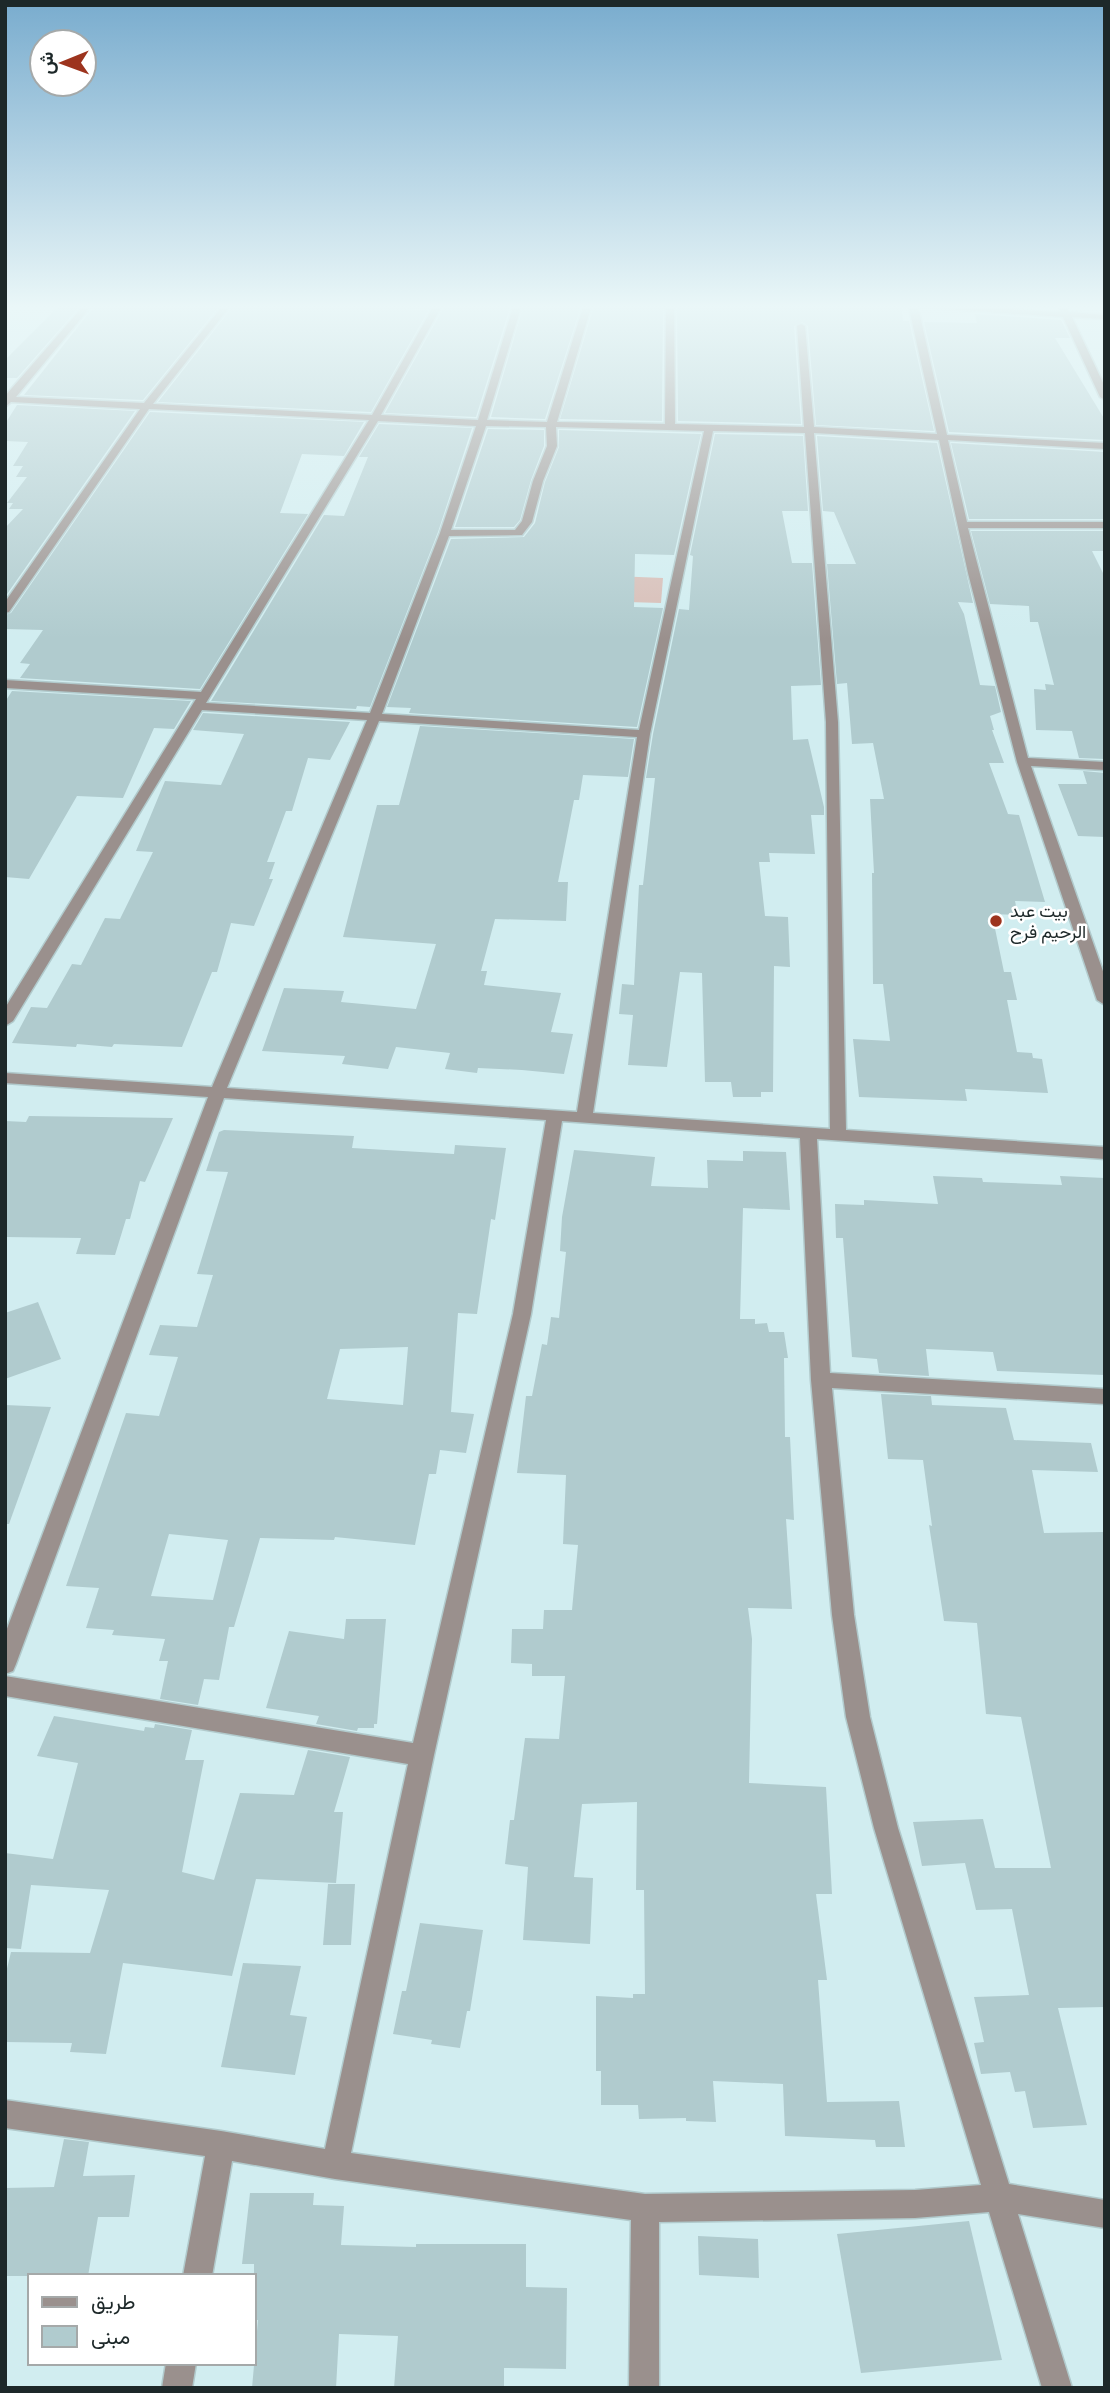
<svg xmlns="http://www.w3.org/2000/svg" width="1110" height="2393" font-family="'Roboto Condensed',Vazirmatn,sans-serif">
<rect width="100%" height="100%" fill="#d1edf0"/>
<polygon fill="#d8bdb6" points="516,572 663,578 661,603 559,600"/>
<g fill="#b0cbce" fill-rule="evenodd">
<polygon points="61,304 82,304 17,378 5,378 5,360"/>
<polygon points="96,304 221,304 143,400 24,395"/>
<polygon points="235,304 352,308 353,305 370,305 428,311 371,412 158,402"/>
<polygon points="465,304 511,304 476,417 385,413 444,307 464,306"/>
<polygon points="524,304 581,306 545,419 491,417"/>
<polygon points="598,304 663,305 662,421 560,419 594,306"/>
<polygon points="707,304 901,304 903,321 909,321 934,431 816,425 808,326 802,322 794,326 801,424 678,421 677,306 707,306"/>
<polygon points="975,314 1061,320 1070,338 1055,338 1105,420 1105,440 949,432 924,322 977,323"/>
<polygon points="17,405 135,411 5,597 5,528 23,509 9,509 13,503 7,503 27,477 16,477 23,466 13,466 28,442 5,441 5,424"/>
<polygon points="150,412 364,422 344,456 302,454 280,513 308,514 200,689 20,678 30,664 20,663 43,630 5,629 5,615 11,613"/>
<polygon points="379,424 472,428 438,532 370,707 357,706 356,709 211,701 324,515 344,516 368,457 359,457"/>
<polygon points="488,429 544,430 544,446 531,480 520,520 514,527 455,527"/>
<polygon points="559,430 701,434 674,555 635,554 634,607 663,608 637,727 423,714 409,713 411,708 387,707 451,539 524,537 535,523 545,482 559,447"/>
<polygon points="715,434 803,436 808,511 782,511 792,563 812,563 821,685 791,686 793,740 808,739 824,807 824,815 811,815 815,854 769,853 770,862 759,862 765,916 788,917 790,967 774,966 773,1092 761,1092 761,1097 733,1097 731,1082 705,1082 702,973 680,972 667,1067 628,1065 633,1015 619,1014 622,984 634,985 639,885 643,885 655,778 646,778 653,734 679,609 689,610 693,556 690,555"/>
<polygon points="817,436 937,443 973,603 958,602 964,614 980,685 995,686 1001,712 990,716 994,730 992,730 1004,763 989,763 1008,814 1019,815 1045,902 1015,901 1018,915 992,914 1004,972 1011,972 1017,1000 1007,1000 1017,1052 1032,1053 1033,1058 1042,1059 1048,1093 965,1089 967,1101 859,1097 853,1039 890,1041 883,984 873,984 872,873 874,873 870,799 884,799 873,743 852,744 847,683 837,684 827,564 856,564 834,512 823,511"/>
<polygon points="951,443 1105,452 1105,519 969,519"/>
<polygon points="971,531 1105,531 1105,551 1092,551 1105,577 1105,759 1079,758 1072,731 1036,730 1034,689 1046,690 1045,684 1054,685 1038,622 1030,622 1029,606 990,604"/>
<polygon points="12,691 191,701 174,729 154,728 123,798 77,796 29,879 5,877 5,702"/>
<polygon points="203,713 350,722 330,760 308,758 292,811 286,811 267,862 275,862 269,879 273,879 254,926 231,923 217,972 212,972 182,1047 114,1044 112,1047 77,1044 76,1047 12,1043 31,1007 47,1008 72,964 81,965 105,918 120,919 153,852 136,851 165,781 221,785 244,734 193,730"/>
<polygon points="420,726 634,739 628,777 583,775 579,800 574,800 558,882 568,882 566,921 495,919 481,971 487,971 484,985 561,993 551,1032 573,1034 564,1074 522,1070 478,1068 477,1073 445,1069 450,1053 396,1047 388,1069 342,1064 345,1056 262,1051 284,988 344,991 341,1002 416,1009 436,944 343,937 377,805 399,805"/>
<polygon points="1083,771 1105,773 1105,837 1078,836 1058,784 1087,784"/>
<polygon points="29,1116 173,1118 145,1182 140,1181 130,1219 126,1219 115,1255 76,1254 81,1238 5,1237 5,1121 26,1122"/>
<path d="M224,1130l130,6 -2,12 102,6 1,-9 51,3 -11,72 -4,-1 -14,95 -19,-1 -7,99 23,2 -8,39 -26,-3 -4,24h-7l-14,71 -80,-8 -1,3 -74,-2 -26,89h-5l-10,53 -15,-1 -6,26 -38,-6 8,-38h-9l6,-22 -53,-4 2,-5 -28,-2 13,-40 -33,-2 60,-173 33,3 19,-59 -29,-2 11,-30 37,2 16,-52 -16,-1 31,-102 -22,-1 13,-39zM408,1347l-5,58 -76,-6 13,-50zM169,1534l59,6 -15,60 -62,-4z"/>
<polygon points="574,1150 655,1157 651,1186 708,1188 707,1160 743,1161 743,1151 786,1152 790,1210 743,1208 740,1319 755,1319 755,1324 767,1323 769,1332 784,1332 788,1358 784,1358 785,1437 790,1437 794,1520 786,1519 792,1609 748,1608 752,1639 749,1783 826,1787 832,1894 816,1894 827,1980 818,1980 827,2102 899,2101 905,2147 876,2147 875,2140 785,2136 783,2084 713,2081 716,2122 686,2121 686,2118 639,2119 638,2105 601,2105 601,2071 596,2071 596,1996 633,1998 633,1994 645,1994 644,1890 636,1890 637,1802 582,1804 574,1877 593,1878 590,1944 523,1940 528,1867 505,1864 510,1820 514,1820 525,1738 559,1739 565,1676 532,1676 532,1664 511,1663 512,1629 543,1629 544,1610 572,1610 578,1545 563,1544 566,1475 517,1473 526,1396 532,1396 542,1344 547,1345 551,1317 559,1318 566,1252 560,1251 562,1217"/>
<polygon points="933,1176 982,1178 983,1182 1062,1185 1060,1176 1105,1178 1105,1375 997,1371 993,1352 926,1349 929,1376 879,1373 877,1359 852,1357 843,1238 836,1238 835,1204 864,1205 864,1200 938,1204"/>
<polygon points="38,1302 61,1359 5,1379 5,1313"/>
<polygon points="881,1394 931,1396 932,1405 1006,1408 1014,1440 1091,1443 1098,1472 1032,1470 1044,1533 1105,1532 1105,2007 1058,2008 1087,2125 1033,2128 1025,2091 1015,2092 1010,2072 981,2074 974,2043 984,2042 974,1997 1029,1995 1012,1909 976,1910 965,1863 922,1866 913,1822 983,1819 995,1868 1051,1868 1021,1717 986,1714 977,1623 944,1621 929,1525 932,1526 923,1460 888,1459"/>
<polygon points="5,1405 51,1407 9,1524 5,1524"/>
<polygon points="346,1619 386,1619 377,1724 374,1724 374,1728 358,1728 357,1731 316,1724 319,1716 266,1708 289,1631 344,1639"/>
<polygon points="54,1716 144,1731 145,1727 154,1728 155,1724 192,1730 185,1760 204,1760 182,1872 214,1880 240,1793 294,1795 308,1750 350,1757 334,1812 343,1812 336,1883 256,1879 232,1976 123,1963 106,2054 70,2052 72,2043 5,2042 5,1977 11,1952 90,1953 109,1890 31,1885 21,1949 5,1948 5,1853 53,1859 78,1763 37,1756"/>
<polygon points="328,1884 355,1884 351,1945 323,1945"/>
<polygon points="420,1923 483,1930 470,2011 467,2011 460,2048 431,2044 432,2040 393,2034 402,1991 406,1991"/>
<polygon points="243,1963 301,1966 290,2015 307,2017 295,2075 221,2067"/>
<polygon points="64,2139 89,2142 83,2176 135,2175 129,2217 98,2217 88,2276 5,2276 5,2188 54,2187"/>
<polygon points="250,2193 314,2193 313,2205 344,2206 341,2245 416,2247 416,2244 526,2244 526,2287 567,2288 566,2369 504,2368 504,2388 394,2388 398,2336 339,2334 336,2388 252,2388 258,2320 254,2320 254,2264 242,2264"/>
<polygon points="969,2221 1002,2360 861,2373 837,2234"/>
<polygon points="698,2236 758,2239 759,2278 699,2275"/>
</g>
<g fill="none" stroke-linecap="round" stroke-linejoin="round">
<g stroke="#b1cacc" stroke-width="3">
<g id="minor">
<path d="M85,304h8l-77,93 128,6 80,-99h8l-79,100 219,11 60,-106 -60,-5h71l-62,111 97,5 36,-116h8l-35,116 60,2 37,-118h8l-35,118 108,2 1,-120h8l1,120 129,3 -7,-101 4,-2 4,2 9,101 123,7 -29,-130 153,8 -3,-7 7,-1 4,8 36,3v4l-33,-2 33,70v13l-5,-3 -37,-80 -145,-10 29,128 158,8v6l-157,-9 19,82h138v6h-137l60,230 77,4v8l-74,-4 74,211v28l-8,-5 -80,-238 -49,-189 -29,-133 -125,-7 24,289 8,408 259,17v12l-288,-20 13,234 275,16v15l-273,-16 22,227 16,102 28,111 111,356 96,16v28l-87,-14 54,174h-30l-53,-176 -74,6 -256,4v166h-30l2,-168 -296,-41 -103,-18 -20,115h-29l22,-120 -200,-28v-28l216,31 104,18 83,-385 -403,-68v-20l408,67 100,-429 33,-194 -322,-22 -208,566 -3,7 -8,3v-40l203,-537 -203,-14v-10l207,14 155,-367 -165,-10 -189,311 -8,5v-18l191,-309 -191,-11v-8l196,12 168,-272 -220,-11 -140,203 -4,1v-11l135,-193 -129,-7 -6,5v-11zM378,421l98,5 -36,107 -70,180 -164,-10zM486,426l60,1 1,19 -14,35 -11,40 -7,9h-64zM556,427l148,4 -65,299 -257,-16 67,-178 73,-1 10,-13 11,-41 14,-35zM713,431l92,2 21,289 4,407 -237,-16 57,-379zM379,721l258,16 -60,375 -350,-24zM562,1121l238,17 11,242 21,235 14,102 28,111 107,357 -66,5 -270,4 -294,-41 83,-398 97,-441z"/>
<polygon points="166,2363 196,2363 192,2388 162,2388"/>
</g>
</g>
<use href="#minor" fill="#9a908d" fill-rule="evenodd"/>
</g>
<linearGradient id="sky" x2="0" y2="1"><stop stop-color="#79acce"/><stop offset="0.48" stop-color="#eaf7f8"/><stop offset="1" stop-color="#eaf7f8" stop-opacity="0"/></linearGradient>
<rect width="1110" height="639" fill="url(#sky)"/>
<circle fill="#9d341e" stroke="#fff" stroke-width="2.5" cx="996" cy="921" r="7"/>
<g text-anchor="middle" stroke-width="5" stroke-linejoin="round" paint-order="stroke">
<g font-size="18" fill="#1d2829" stroke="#fff" text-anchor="start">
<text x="1010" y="917">بيت عبد<tspan x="1010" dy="21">الرحيم فرح</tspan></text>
</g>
</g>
<rect width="1110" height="2393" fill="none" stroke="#1d2829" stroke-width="14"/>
<rect x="28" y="2274" width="228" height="91" fill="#ffffff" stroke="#a5a9a9" stroke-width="2"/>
<rect x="42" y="2297" width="35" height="10" fill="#9a908d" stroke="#a5a9a9" stroke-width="2"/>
<text x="91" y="2309" font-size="21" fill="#1d2829">طريق</text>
<rect x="42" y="2326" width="35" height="21" fill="#b0cbce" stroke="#a5a9a9" stroke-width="2"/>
<text x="91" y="2344" font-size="21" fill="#1d2829">مبنى</text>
<g transform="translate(63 63) rotate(269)"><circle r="33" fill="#ffffff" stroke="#a5a9a9" stroke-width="2"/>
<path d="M0-5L12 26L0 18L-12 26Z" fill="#9d341e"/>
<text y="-10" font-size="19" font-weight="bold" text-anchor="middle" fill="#1d2829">ش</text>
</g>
</svg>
